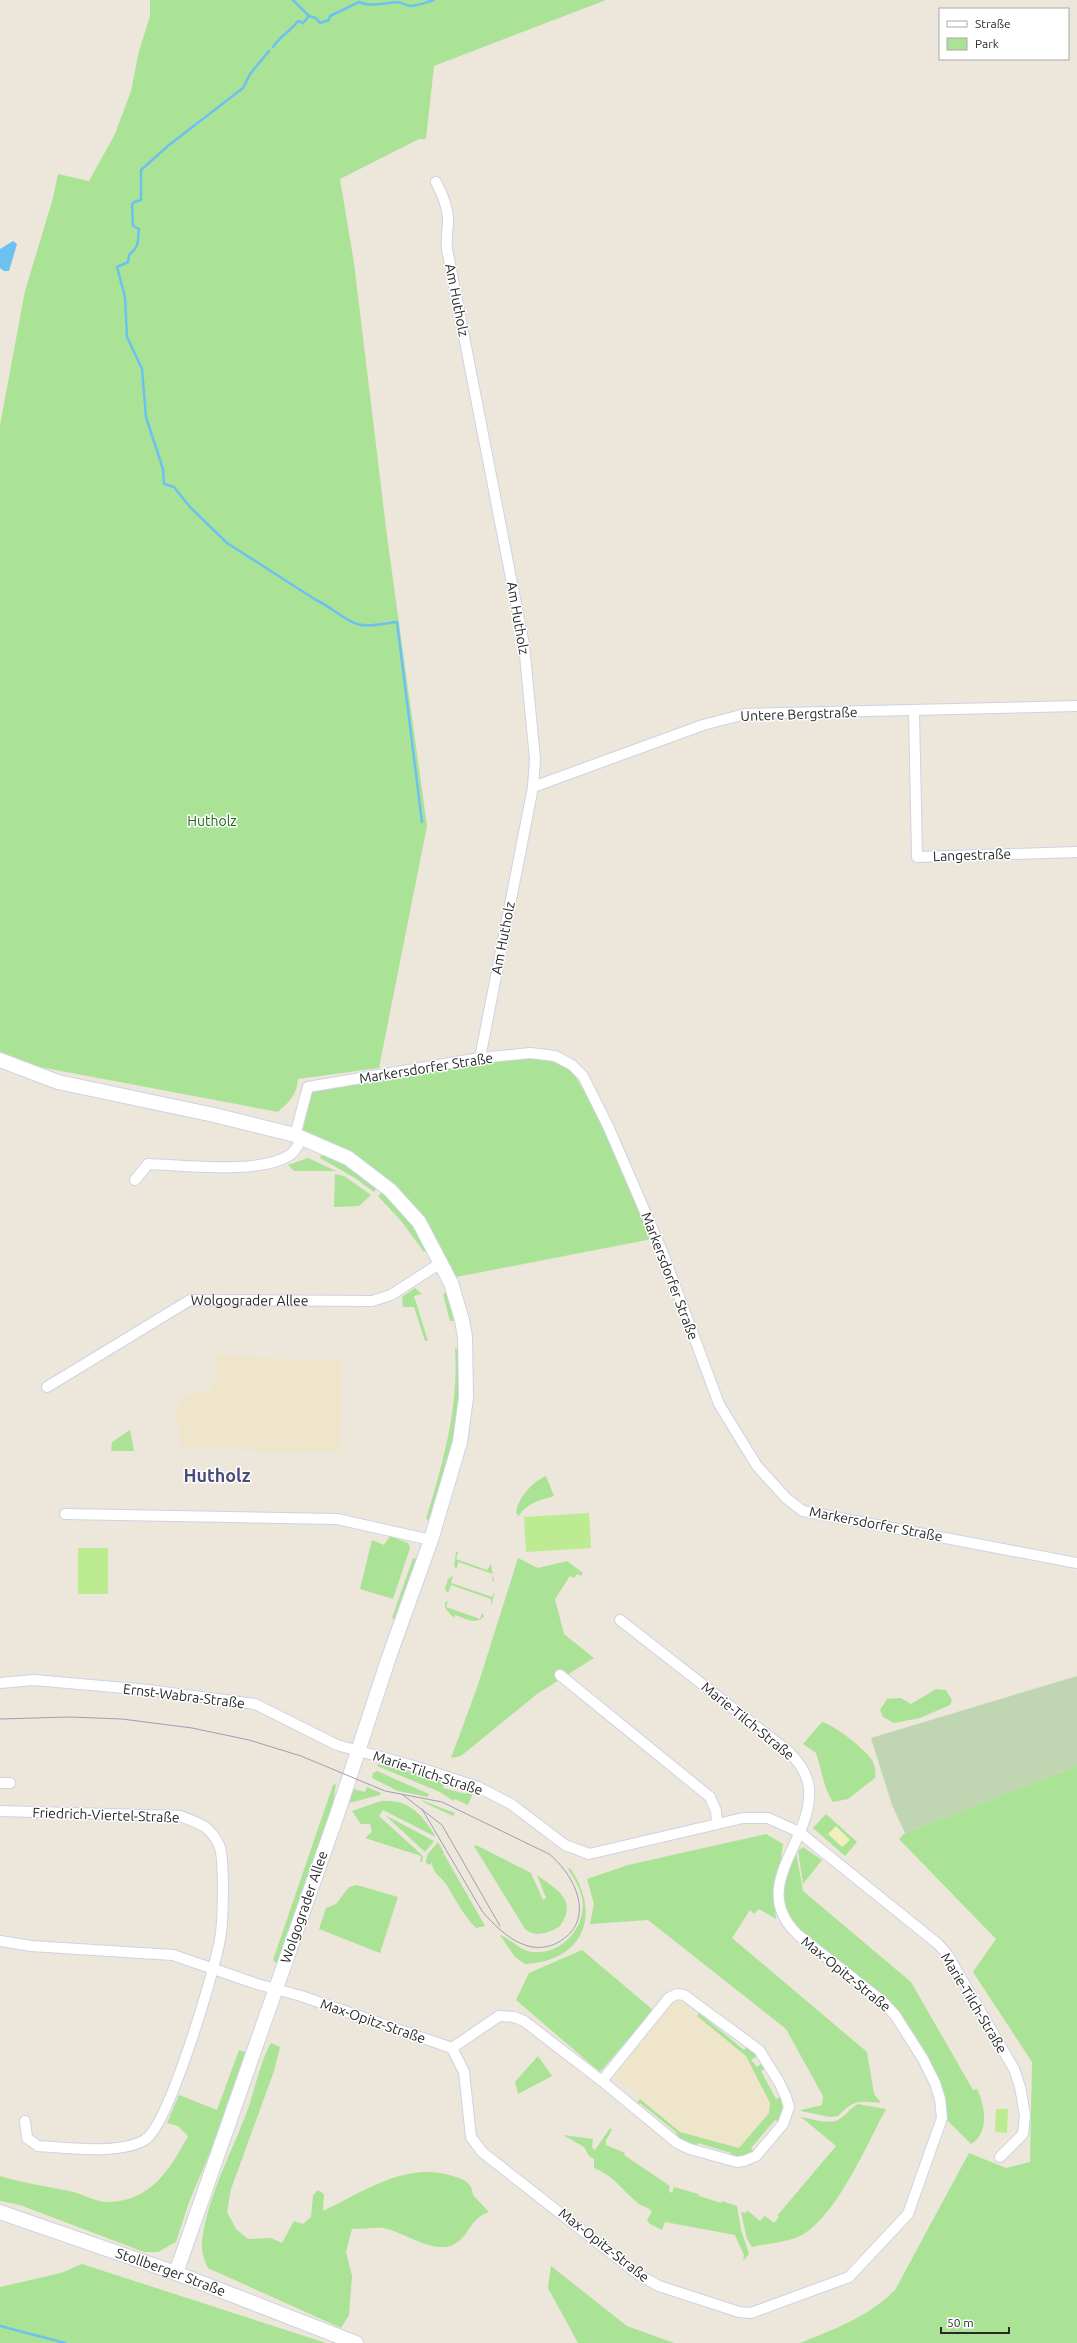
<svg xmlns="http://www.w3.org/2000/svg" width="1077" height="2343" font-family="Ubuntu,sans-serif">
<rect width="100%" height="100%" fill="#ece6db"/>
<g fill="#eee5ca">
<polygon points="214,1355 342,1362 340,1451 256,1452 251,1450 181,1447 176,1411 183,1398 211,1389 216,1378"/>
<polygon points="680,2000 695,2008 692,2012 746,2056 770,2103 769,2113 739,2148 680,2132 614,2076 671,2003"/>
</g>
<g fill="#aae396">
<path d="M150,0h456l-172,66 -8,73h-7l-79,40 14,84 33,273 40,290 -48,242 -81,11c-1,16 -9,23 -20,33l-238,-45 -36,-12 -4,-4v-626l25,-134 28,-93 5,-24 31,7 26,-47 16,-43 8,-40 11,-35z"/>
<polygon points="531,1058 551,1061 570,1067 605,1127 652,1239 451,1278 418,1212 326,1141 303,1130 312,1092 479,1061"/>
<polygon points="322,1153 347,1165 375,1185 376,1189 374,1192 355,1178 320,1158"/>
<polygon points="308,1158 336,1171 294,1171 288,1165"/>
<polygon points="335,1174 344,1176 371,1195 359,1206 334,1207"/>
<polygon points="381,1193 384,1193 415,1227 429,1249 424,1252 402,1222 378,1196"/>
<polygon points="415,1288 422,1294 414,1296 428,1341 425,1341 414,1307 403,1307 402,1297"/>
<polygon points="448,1292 456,1321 450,1321 443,1294"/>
<path d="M455,1348l6,3v35l-6,50 -26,84 -3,-1c17,-56 33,-112 29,-171z"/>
<polygon points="130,1430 134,1451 111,1451 112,1442"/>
<path d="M546,1476l8,20c-13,4 -28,7 -35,20l-3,-3c2,-15 16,-31 30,-37z"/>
<polygon points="390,1536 408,1543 410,1548 393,1599 360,1589 372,1540 384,1545"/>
<polygon points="456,1552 458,1552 456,1559 487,1570 491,1564 494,1582 492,1580 493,1574 458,1562 457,1568 454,1567"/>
<polygon points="413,1558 417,1559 396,1620 392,1618"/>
<polygon points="518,1558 538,1568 567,1561 583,1573 581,1576 577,1574 574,1578 570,1576 555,1599 564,1634 594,1658 537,1694 461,1756 451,1758 478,1685"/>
<polygon points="453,1576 451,1583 492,1597 495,1591 491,1606 491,1599 451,1585 448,1593 445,1589 448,1579"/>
<path d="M448,1601l-2,6 34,12 2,-6 2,3c-8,10 -19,2 -29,-1l-1,3 -9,-10v-6z"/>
<polygon points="936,1689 946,1690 952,1700 950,1705 920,1718 894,1723 883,1717 880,1710 887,1699 901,1698 911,1704"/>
<path d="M822,1722c11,2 44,28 50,38 3,6 4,12 3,18l-27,21 -15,3c-10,-15 -11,-32 -17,-49l-13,-9z"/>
<polygon points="378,1764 445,1780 443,1788 466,1794 469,1788 474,1790 468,1805 455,1799 454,1801 440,1792 377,1766"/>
<path d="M1077,1766v577h-277c35,-14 68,-26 95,-53l74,-137 37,15 24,-6 2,-100 -59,-90 23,-33 -97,-100 6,-6z"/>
<polygon points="377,1771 429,1794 428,1797 398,1791 372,1778 373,1773"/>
<polygon points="336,1784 333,1804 278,1965 273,1960 333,1785"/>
<polygon points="367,1787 381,1793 380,1795 349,1803 354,1789 365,1792"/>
<polygon points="421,1800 455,1813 453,1816 425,1803"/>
<path d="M381,1801c29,-2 41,14 55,36l-53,-27 -4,6 44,40 -1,6h-2l1,-6 -56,-18 7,-6 -2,-8h-9l-9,-13z"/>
<polygon points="826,1814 857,1842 845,1856 813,1828"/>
<polygon points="385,1815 434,1841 425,1852"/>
<path d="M766,1834l17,10 -8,63 1,12 -17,-10 -5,5 -4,-4 -18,28 135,114 7,42 7,9c-21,-2 -27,-4 -43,13l-8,1 -29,-6v-1l21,-5 1,-9 -37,-67 -138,-109 -58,4 4,-20 -7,-25 41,-14z"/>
<path d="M438,1842l6,11 -4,5 4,-4 41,72 -9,2c-12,-12 -21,-29 -30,-44 -5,-8 -14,-11 -14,-22l-2,3 -4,-2 1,-8z"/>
<path d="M476,1845l55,28 12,27 3,-2 -9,-23c20,15 42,25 22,52 -11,6 -24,11 -34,2l-51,-83z"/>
<polygon points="803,1847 822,1860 803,1884 798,1851"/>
<path d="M796,1852l7,39 108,91 62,108 4,-1c8,16 13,44 -6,55l-25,-25v-15l-5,-21 -47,-77 -22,-20 -72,-52 -12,-16 -5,-14 -1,-15z"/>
<path d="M570,1868c32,46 14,93 -45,96l-10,-7 -15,-22c11,4 19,15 32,17 27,3 50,-20 51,-46 0,-13 -8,-27 -15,-37z"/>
<polygon points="357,1885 398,1897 380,1953 319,1929 326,1908 336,1904 349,1887"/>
<polygon points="582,1950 653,2010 600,2072 516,2000 529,1973"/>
<polygon points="699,2013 744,2050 747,2047 757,2056 751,2060 757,2067 762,2063 766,2068 761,2071 776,2099 782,2096 784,2106 779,2122 775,2120 751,2148 755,2152 749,2157 730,2158 731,2153 698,2143 696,2148 675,2137 677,2133 640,2103 637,2107 635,2106 640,2099 680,2132 739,2148 769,2113 770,2103 746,2056 697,2016"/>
<path d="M271,2043l9,4 -6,24 -43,118 -4,23 9,17 12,10 23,-1 11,5 12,-22 9,3 8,-7 2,-22 5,-5 6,4 -1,17c43,-20 84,-51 133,-34 10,3 16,7 17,18l16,17c-20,7 -19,23 -33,31 -20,14 -53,-12 -73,-15 -10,-1 -22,1 -31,1l-6,23 6,24 -3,39 -8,13 -133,-60c-4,-8 -7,-17 -6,-27 6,-47 31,-90 47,-135 7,-21 11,-43 22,-63z"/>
<path d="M239,2050l8,3 -36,97 -22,52 -13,40 -18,10h-14l-124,-47 -20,-4v-25c22,7 46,10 69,15 12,2 26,11 38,11 44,0 63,-33 81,-66l-10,-10 -11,-3 12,-28 38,15z"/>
<polygon points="538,2056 552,2076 518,2094 515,2082"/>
<path d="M858,2104l28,5c-19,35 -50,109 -86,127 -12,6 -35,8 -48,11l-5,-8 -6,-27 5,1 1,-3 13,11 5,-5 9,7 5,-6 -2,-1 59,-70 -35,-29c11,2 31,9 40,1 7,-5 9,-10 17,-14z"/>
<path d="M610,2128l2,2 -6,10v5l19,8 -1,2 46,31 -1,5 3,2 2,-6 24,7 1,2 22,7 1,-2 15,5 4,24 8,24 -6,7 1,-6 -9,-20 -70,-13 -3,8 -12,-6 -3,-4 5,-8c-4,-5 -8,-5 -13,-8 -16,-13 -26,-29 -45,-36v-9l-5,-3 -5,-9 -21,-12 30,4 -1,8 3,3z"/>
<polygon points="82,2264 326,2343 0,2343 0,2287 61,2273"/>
<polygon points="551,2266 627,2326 674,2343 578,2343 548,2288"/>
</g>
<polygon fill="#f2eebd" points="836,1826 850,1840 842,1847 828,1834"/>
<polygon fill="#c0d6b2" points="1077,1676 1077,1766 905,1833 892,1805 871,1738"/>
<g fill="#bdeb92">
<polygon points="589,1513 591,1548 526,1552 524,1517"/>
<rect x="78" y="1548" width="30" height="46"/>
<polygon points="996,2109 1008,2109 1007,2133 995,2132"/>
</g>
<polygon fill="#6cc1f0" points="13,241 17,244 9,271 4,271 0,268 0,249"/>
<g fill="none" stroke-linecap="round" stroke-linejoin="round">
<g stroke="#6cc1f0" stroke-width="2.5">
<polyline points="293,0 309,16"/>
<path d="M273,47c8,-12 17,-15 25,-26l5,2 6,-7 7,2 4,5 9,-3 1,-4 29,-14c11,5 27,1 39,0 4,0 8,4 12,4 8,0 17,-4 24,-6"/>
<path d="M269,51l-19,23 -7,14 -74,57 -28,25v30l-7,2 -2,3 1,21 6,3c-2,13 2,15 -10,26l-1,7 -11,5 8,30 2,40 15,32 4,48 17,52 1,15 10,3 16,20 37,36 89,57c14,6 26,19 41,24 12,4 28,-1 40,-2l25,200"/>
<polyline points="0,2326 65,2343"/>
</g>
<g stroke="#d0d2e3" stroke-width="12">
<g id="street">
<path d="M436,182c7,13 13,27 12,42 -1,9 -2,16 -1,25l77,396 11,114 -2,28 -53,271"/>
<polyline points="914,711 917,857 1077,852"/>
<polyline points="533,787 703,725 745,714 1077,706"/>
<polyline points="295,1135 308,1087 480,1058 530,1053 555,1056 572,1065 583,1076 608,1126 662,1251 719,1404 757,1466 786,1498 803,1511 1077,1563"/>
<path d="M135,1180l13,-16c36,1 112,11 142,-9 5,-3 9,-12 12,-17"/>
<path id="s1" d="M47,1387l143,-87 182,1 19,-6 51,-33"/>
<polyline points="65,1514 337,1519 431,1540"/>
<polyline points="560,1675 710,1797 716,1811 717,1824"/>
<polyline points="0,1683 34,1680 148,1690 255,1704 337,1745 414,1766 478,1787 511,1804 565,1845 589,1854 743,1818 768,1818 799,1832 938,1944 947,1954 1014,2069 1020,2087 1025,2115 1023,2134 1000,2157"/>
<polyline points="0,1783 10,1783"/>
<path d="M0,1811l180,5c19,7 30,10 39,29 6,13 4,79 1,94 -6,34 -50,182 -74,200 -23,16 -80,9 -108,7l-11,-8 -2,-17"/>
<path d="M0,1941l31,5 142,9 84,29 44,12 151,52 12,24 7,65 11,15 157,123 20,11 80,26 12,1 98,-36 59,-63 34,-96 -2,-19 -5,-16 -12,-24 -28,-44 -12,-13 -85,-67c-51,-49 15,-93 11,-146 -1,-15 -10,-27 -20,-37l-169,-132"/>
<polyline points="452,2048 499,2016 514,2017 524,2021 602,2081 677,2143 690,2149 737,2162 744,2161 756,2156 783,2124 789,2107 786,2097 779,2082 759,2050 684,1995 677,1994 669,1998 602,2081"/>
</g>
</g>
<g stroke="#d0d2e3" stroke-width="16">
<g id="secondary">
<polyline points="0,1060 58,1082 214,1115 295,1135 348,1158 390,1190 419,1222 451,1283 462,1320 465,1337 466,1397 460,1442 431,1540 389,1657 339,1809 176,2273"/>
<path id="s2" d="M0,2212l176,61 180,70"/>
</g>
</g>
<use href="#street" stroke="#fff" stroke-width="10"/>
<use href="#secondary" stroke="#fff" stroke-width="14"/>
<g stroke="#9e9fb4" stroke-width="1">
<path d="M0,1719l69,-2 53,2 70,9 57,12 52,16 84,35 57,11 107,52c26,21 49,67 8,89 -10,5 -21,6 -32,2 -16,-5 -33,-22 -43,-34l-60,-102"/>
<polyline points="403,1795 442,1825 500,1926"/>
</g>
</g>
<g text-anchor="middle" stroke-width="3" stroke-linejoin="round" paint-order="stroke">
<g font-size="14" fill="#292929" stroke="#fff">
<text transform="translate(457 300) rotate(79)" y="5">Am Hutholz</text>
<text transform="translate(518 618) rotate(80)" y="5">Am Hutholz</text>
<text transform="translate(799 714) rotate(-2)" y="5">Untere Bergstraße</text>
<text transform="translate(972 855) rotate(-2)" y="5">Langestraße</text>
<text transform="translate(503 938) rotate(-79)" y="5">Am Hutholz</text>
<text transform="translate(426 1068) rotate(-9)" y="5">Markersdorfer Straße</text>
<text transform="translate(670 1276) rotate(69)" y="5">Markersdorfer Straße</text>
<text dy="5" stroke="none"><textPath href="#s1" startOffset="227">Wolgograder Allee</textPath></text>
<text transform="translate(876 1524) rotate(11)" y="5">Markersdorfer Straße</text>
<text transform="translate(184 1696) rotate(7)" y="5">Ernst-Wabra-Straße</text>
<text transform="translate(748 1721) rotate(39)" y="5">Marie-Tilch-Straße</text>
<text transform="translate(428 1773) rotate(18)" y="5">Marie-Tilch-Straße</text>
<text transform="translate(106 1815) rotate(2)" y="5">Friedrich-Viertel-Straße</text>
<text transform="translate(304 1907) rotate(-71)" y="5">Wolgograder Allee</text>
<text transform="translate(846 1974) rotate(39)" y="5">Max-Opitz-Straße</text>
<text transform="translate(974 2003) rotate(59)" y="5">Marie-Tilch-Straße</text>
<text transform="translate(373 2021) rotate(19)" y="5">Max-Opitz-Straße</text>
<text transform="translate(604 2245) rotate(38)" y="5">Max-Opitz-Straße</text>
<text dy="5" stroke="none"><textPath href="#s2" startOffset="181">Stollberger Straße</textPath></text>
</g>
<g font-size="14" fill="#226719" stroke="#fff">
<text x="212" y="826">Hutholz</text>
</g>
<g font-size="18" font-weight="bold" fill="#494e7a" stroke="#fff">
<text x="217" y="1482">Hutholz</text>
</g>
</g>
<rect x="939" y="8" width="130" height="52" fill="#ffffff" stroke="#a9a9a9"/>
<rect x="947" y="21" width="20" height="6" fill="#ffffff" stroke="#a9a9a9"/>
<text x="975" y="28" font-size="12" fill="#292929">Straße</text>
<rect x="947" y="38" width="20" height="12" fill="#aae396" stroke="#a9a9a9"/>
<text x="975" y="48" font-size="12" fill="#292929">Park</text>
<path d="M941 2327v6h68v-6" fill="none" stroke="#292929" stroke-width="2"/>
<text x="947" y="2327" font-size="12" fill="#292929" stroke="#ffffff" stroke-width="3" paint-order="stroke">50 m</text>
</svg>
